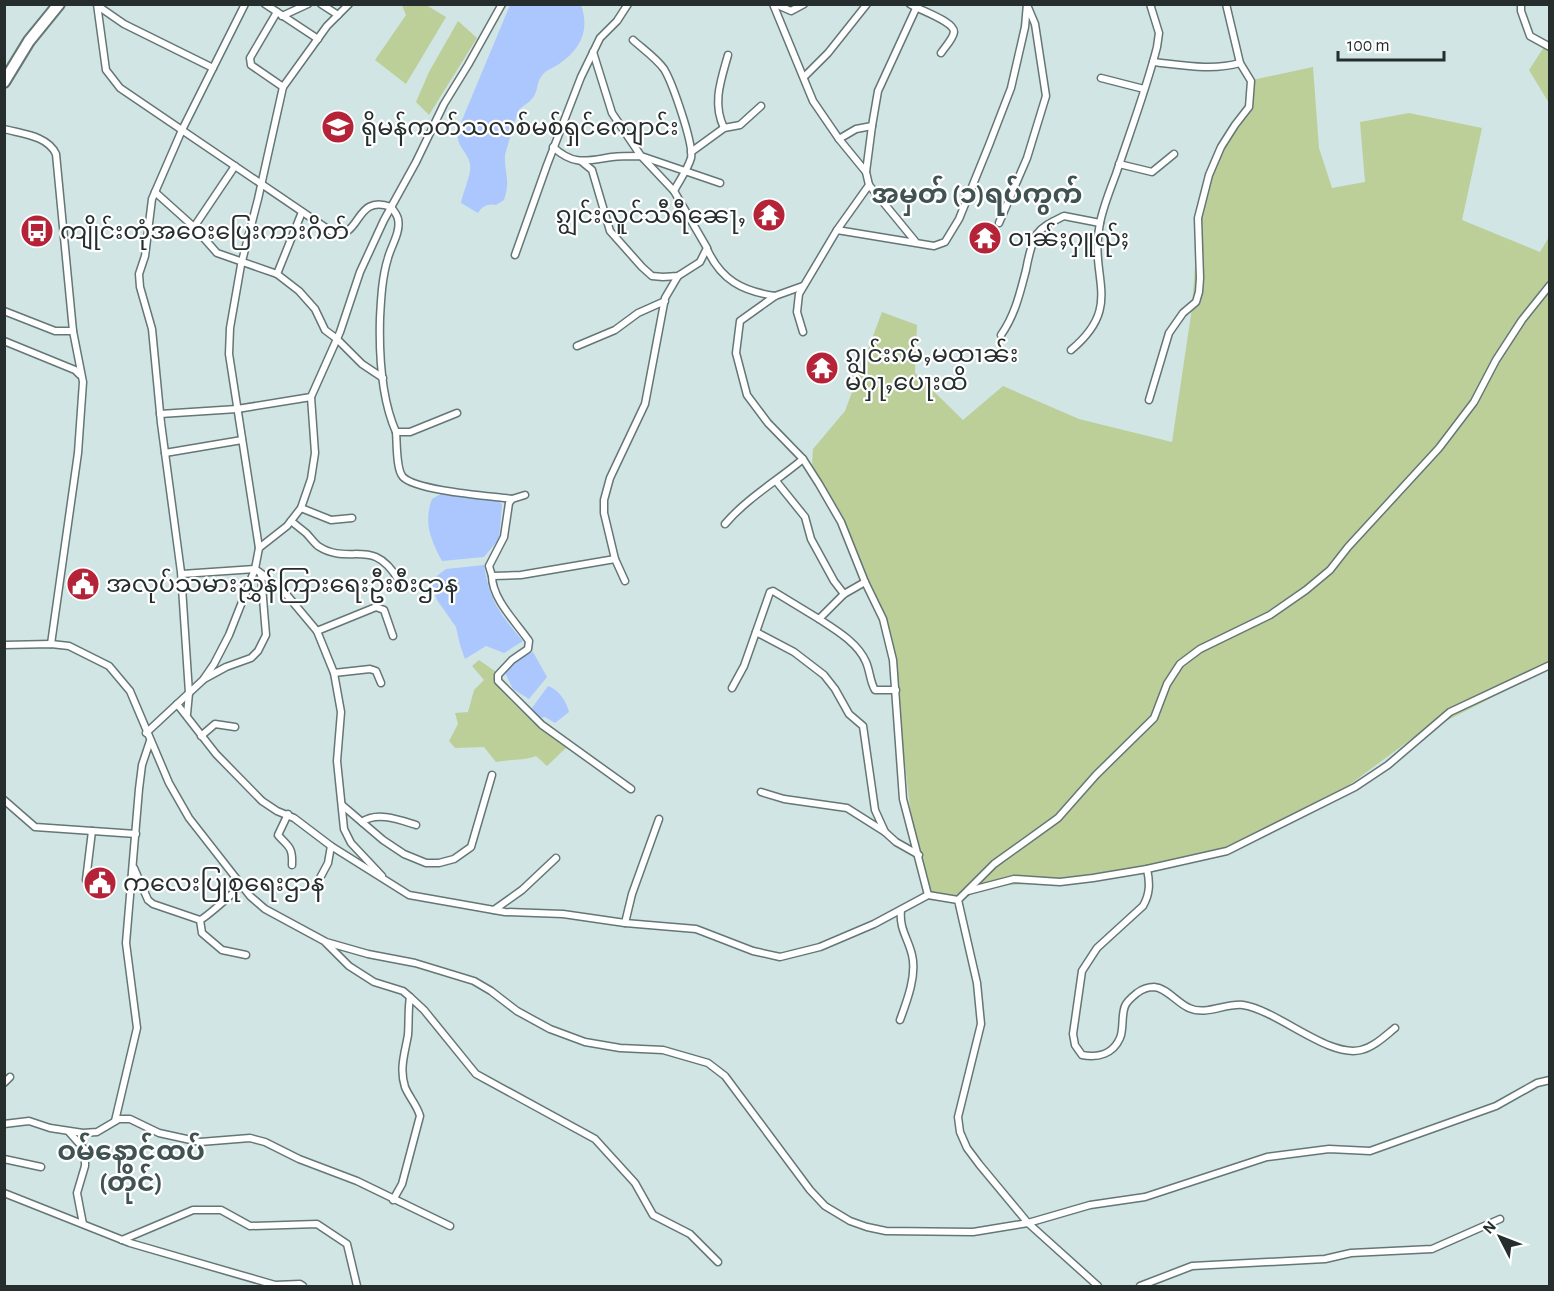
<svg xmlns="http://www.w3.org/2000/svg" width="1554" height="1291" font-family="'Alegreya Sans','Noto Sans Myanmar',sans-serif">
<rect width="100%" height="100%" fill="#d1e5e4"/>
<g fill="#bccf99">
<polygon points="402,5 426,5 446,17 406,84 375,60 406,15"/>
<polygon points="458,21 477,38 429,115 416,102 429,72"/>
<polygon points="1544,47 1549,51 1549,103 1529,70"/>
<polygon points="1313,67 1319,148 1332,188 1365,182 1360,122 1409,113 1482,128 1462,220 1540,252 1549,237 1549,669 1414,737 1310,814 1193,861 1055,882 984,887 959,902 927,900 916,858 892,655 871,598 834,507 812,464 813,449 845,411 882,312 917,325 915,373 963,420 1003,386 1079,419 1172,442 1192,308 1198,225 1220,146 1251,105 1252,80"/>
<path d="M479,660l20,14 11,21 24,26 17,5 19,18 -23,22 -11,-10c-13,5 -26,3 -40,6l-12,-15 -29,1 -6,-7 9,-17 -3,-11 13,-1 6,-22 10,-10 -12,-14z"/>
</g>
<g fill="#acc7fd">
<path d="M510,5h71c9,25 0,44 -22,59 -7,5 -13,5 -18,13 -4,5 -3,12 -6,17 -4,9 -12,11 -16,16 -2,3 -13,41 -14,45 -1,17 6,25 -1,45l-8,5c-8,-2 -14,1 -18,8l-17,-10c2,-11 11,-30 9,-39 -3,-14 -12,-14 -13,-32z"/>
<path d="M441,494l57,5 4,6 -3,34 -15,18 -42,4c-11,-21 -19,-38 -10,-62z"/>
<path d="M484,565c5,35 17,51 39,76l-19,12 -18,-7 -21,13 -5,-14 -4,-18 -19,-27 -7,-19 16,-12z"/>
<polygon points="533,652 547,677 529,699 513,689 505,673 518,659"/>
<path d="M548,686c11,4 18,15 21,26l-14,11 -10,-6 -8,1 -5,-10z"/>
</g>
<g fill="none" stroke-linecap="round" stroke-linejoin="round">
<g stroke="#647675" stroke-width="9">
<g id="minor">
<path d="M97,4l9,66 14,18 215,146c27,2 20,-40 56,-27 2,3 6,7 7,12 3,13 -7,27 -10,39 -6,19 -7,41 -8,60 -1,37 1,80 16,114h14l47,-19"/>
<polyline points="265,4 318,39"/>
<polyline points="321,4 338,15"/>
<polyline points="773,4 813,101 839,139 866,172 869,185 837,230 799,294 797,312 803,332"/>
<polyline points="775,4 791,11 804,4"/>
<path d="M910,4c9,6 44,17 44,28 -1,7 -9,15 -13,21"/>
<polyline points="1521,4 1521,11 1530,36 1550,47"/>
<polyline points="98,6 124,24 213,68"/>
<polyline points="277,12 250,58 251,65 283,87"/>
<polyline points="282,16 308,4"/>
<polyline points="593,52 612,113 641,156 720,183"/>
<path d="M1153,62c29,3 59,9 87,1"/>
<polyline points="804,77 828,53 867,4"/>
<polyline points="1101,78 1144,89"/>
<path d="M724,128c-12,-25 -3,-48 4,-73"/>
<path d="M4,129c19,5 44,7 52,25l17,177 10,51 -5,71 -27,191"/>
<polyline points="839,139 856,129 872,126 878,91 918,4"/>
<path d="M553,147c21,19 33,14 59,10 9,-1 19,-1 29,-1l33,35"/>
<polyline points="691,152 724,128 740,125 761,106"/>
<path d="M581,161l11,9 18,61 32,36 10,9 11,1 15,-1 22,-14 7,-14 -33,-57c5,-10 14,-22 17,-33 3,-14 -19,-76 -27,-89 -8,-11 -21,-20 -31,-29"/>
<polyline points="1119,164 1152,172 1174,154"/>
<polyline points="866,172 872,126"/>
<polyline points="869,185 915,241"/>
<polyline points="155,192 194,227 217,253 277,274 299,291 315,309 325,330 337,339 362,364 383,378"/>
<polyline points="999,223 1027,158 1046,96 1035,24 1027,5"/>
<polyline points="194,227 235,166"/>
<polyline points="837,230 934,246 945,242 959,219 989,145 1011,88 1025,27 1027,4"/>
<path d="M707,249c14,31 35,42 68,47"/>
<polyline points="515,255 547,165 581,77 600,38 617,21 628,4"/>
<polyline points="277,274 302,212"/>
<polyline points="803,286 775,296 740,321 736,353 747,395 768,423 803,459 819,484 841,522 865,582 883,619 893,660 903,799 928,895"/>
<polyline points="4,311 55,331 73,331"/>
<path d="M1001,335c14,-20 19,-42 25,-65 2,-11 5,-26 11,-36 7,-9 17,-13 27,-18l36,7"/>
<polyline points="4,341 75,370 80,375"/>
<polyline points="577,346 615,330 638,313 665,301"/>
<path d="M1071,350c54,-45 17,-72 29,-127 3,-16 10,-33 16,-49 14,-42 30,-84 41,-127l2,-14 -9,-29"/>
<polyline points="1149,400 1169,333 1183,313 1196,302 1199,292 1200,278 1198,218 1209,175 1221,147 1235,125 1249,107 1251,81 1240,63 1226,4"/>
<polyline points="160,414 237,409 311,397"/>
<path d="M396,432c1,10 0,38 7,45 14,14 87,19 109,22"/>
<polyline points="165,453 242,440"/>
<polyline points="776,481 805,517 811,539 834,581 844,594"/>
<polyline points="525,495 512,499 509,503 504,537 489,566 492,576 521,575 615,559"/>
<polyline points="301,508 331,520 352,518"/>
<path d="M291,521c5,4 10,8 15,12 4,4 8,10 12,13 32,21 55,-11 81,35"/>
<path d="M725,524c22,-26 52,-43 78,-65"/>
<polyline points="259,548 287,526 301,508 311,479 315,453 311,397 340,332 360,272 384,220 416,162 444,104 468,65 502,4"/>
<polyline points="182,574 255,569 281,588 317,631 334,673 341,712 337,761 344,829 351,843 382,876"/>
<path d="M492,576c0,23 24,46 37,65l-1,8 -16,11 -14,15v6l44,44 89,64"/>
<polyline points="625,581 615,559 604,513 604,500 610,478 645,404 665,298 678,276"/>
<path d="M819,619c17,11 39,24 47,43 4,9 4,20 9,28h21"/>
<polyline points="317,631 376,607 384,610 393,636"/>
<polyline points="756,632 794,652 824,675 835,689 849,714 863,726 875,810 885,832"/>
<polyline points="4,645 51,644 69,646 109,666 130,691 169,783 189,818 250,896 265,909 326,942 368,954 415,963 474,981 491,991 517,1011 550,1029 585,1042 620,1048 663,1050 708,1063 725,1076 810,1190 825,1206 850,1221 867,1227 886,1231 973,1232 1028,1223 1090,1205 1145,1197 1267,1157 1329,1149 1370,1151 1496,1106 1537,1083 1550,1080"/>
<polyline points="334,673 370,669 376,671 381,683"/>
<polyline points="204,679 226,667 251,658 258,651 266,635 261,574"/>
<polyline points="732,688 744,666 770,592 773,591 819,619 844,594 865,582"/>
<polyline points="177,704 216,754 262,801 277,811 294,818 331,846 409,895 505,912 563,914 625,923 696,929 753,951 780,957 820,947 874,924 928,895 958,900 977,983 981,1024 958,1117 960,1132 967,1148 979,1164 1028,1223 1098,1286"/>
<polyline points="187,714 189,693 181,572 161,423 152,329 140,287 139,274 145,256 152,199 182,130 245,4"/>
<polyline points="146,733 203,680 214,664 229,635 255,569 259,548 229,354 230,328 241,265 258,199 283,87 327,26 349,4"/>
<polyline points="201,736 215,724 235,727"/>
<polyline points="761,792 784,799 847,808 885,832 896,842 919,855"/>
<polyline points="4,800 35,827 136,834"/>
<polyline points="342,805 383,840 404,854 426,863 439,863 454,859 471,847 492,775"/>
<path d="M288,814l-10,21c10,12 15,11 14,30"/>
<path d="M362,822c15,-11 38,-2 54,3"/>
<path d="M134,868l14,32 5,4 47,16c6,-2 34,-28 42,-35"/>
<path d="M1147,869c3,14 3,25 -4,37l-46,42 -15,23 -9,63 2,11 7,10c16,3 31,-1 38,-17 4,-9 1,-22 5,-32 2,-5 7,-9 12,-13 4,-3 11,-6 17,-6 13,1 23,16 35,21 17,8 36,-5 54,-3 36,6 85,53 118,45 13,-3 24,-14 34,-22"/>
<polyline points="320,878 328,863 331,846"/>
<polyline points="86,880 92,831"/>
<polyline points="968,891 1014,879 1060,882 1093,878 1147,869 1227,851 1355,787 1388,765 1450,712 1550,665"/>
<polyline points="958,900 994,864 1058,818 1096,775 1154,718 1167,684 1180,664 1200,649 1270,615 1306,590 1330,570 1348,547 1439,448 1474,402 1496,360 1522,320 1550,285"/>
<polyline points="494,910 522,890 556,858"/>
<polyline points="200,920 202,933 222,950 246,955"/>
<polyline points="625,923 632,894 659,819"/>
<polyline points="326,943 349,966 374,982 403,991 410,997 424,1010 476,1074 595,1139 635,1183 653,1215 690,1234 718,1262"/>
<path d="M900,1020c7,-19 17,-45 12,-65 -4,-17 -13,-26 -11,-45"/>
<polyline points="4,1083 10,1077"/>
<polyline points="115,1121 137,1028 126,943 139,789 142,765 150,741"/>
<polyline points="4,1124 29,1121 50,1128 83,1133 97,1132 119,1119 130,1119 159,1133 200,1142 250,1138 265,1142 299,1159 357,1181 450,1226"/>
<polyline points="69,1132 85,1150 85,1166 77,1193 83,1224"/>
<polyline points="4,1159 41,1167"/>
<polyline points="4,1193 130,1243 275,1285 300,1284 303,1286"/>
<path d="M393,1200l9,-16 18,-68c-3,-11 -11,-19 -15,-29 -6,-18 0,-35 3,-52 1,-13 0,-26 2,-38"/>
<polyline points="122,1240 193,1210 221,1210 250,1226 317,1224 347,1244 357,1286"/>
<polyline points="1140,1286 1192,1266 1325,1259 1351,1253 1432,1249 1500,1219"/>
</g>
</g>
<g stroke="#647675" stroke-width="14">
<polyline id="trunk" points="4,82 29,41 59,4"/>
</g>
<use href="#minor" stroke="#fff" stroke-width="6"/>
<use href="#trunk" stroke="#fff" stroke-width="10"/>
</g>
<defs>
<g id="school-disc" transform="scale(1.725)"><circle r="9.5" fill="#b52338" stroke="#fff"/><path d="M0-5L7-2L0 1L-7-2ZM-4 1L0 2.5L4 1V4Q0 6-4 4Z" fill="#fff"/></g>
<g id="temple-disc" transform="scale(1.725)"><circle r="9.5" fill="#b52338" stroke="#fff"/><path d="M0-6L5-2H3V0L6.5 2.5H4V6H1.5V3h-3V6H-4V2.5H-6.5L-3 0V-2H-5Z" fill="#fff"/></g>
<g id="bus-disc" transform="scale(1.725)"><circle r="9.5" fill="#b52338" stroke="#fff"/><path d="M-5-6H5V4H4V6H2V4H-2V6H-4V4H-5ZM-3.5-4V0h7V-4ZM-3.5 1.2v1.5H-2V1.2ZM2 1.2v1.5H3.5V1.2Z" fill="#fff"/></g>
<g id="civic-disc" transform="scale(1.725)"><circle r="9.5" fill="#b52338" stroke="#fff"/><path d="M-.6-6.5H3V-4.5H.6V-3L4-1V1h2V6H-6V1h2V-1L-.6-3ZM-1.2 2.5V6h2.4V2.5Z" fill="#fff"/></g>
</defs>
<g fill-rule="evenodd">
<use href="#school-disc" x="338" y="127"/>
<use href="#temple-disc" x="769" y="215"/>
<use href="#bus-disc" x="37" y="231"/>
<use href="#temple-disc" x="985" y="238"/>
<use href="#temple-disc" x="822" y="368"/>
<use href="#civic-disc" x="83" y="584"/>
<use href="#civic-disc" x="100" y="883"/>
</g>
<g text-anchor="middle" stroke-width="4.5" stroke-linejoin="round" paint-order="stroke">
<g font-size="24" fill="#262d2d" stroke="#fff" text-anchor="start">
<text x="361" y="135">ရိုမန်ကတ်သလစ်မစ်ရှင်ကျောင်း</text>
<text x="746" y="223" text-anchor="end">ၵျွင်းလူင်သီရီၼေႃႇ</text>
<text x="60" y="239">ကျိုင်းတုံအဝေးပြေးကားဂိတ်</text>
<text x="1008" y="246">ဝၢၼ်ႈႁူၺ်ႈ</text>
<text x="845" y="362">ၵျွင်းၵမ်ႇမထၢၼ်း<tspan x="845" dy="28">မႁႃႇပေႃးထိ</tspan></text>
<text x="106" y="592">အလုပ်သမားညွှန်ကြားရေးဦးစီးဌာန</text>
<text x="123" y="891">ကလေးပြုစုရေးဌာန</text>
</g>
<g font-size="27" font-weight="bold" fill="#405251" stroke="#fff">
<text x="977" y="203">အမှတ် (၁)ရပ်ကွက်</text>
<text x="131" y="1160">ဝမ်နောင်ထပ်<tspan x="131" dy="31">(တိုင်)</tspan></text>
</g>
</g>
<rect width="1554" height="1291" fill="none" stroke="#262d2d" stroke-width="12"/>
<g transform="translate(1500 1237) rotate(312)" stroke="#ffffff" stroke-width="4.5" paint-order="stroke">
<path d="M0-4.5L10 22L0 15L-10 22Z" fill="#262d2d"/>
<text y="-9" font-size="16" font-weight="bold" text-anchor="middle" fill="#262d2d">N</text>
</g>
<path d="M1338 51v9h106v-9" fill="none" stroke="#262d2d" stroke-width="3"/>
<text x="1347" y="51" font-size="18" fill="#262d2d" stroke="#ffffff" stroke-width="4.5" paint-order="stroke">100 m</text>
</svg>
